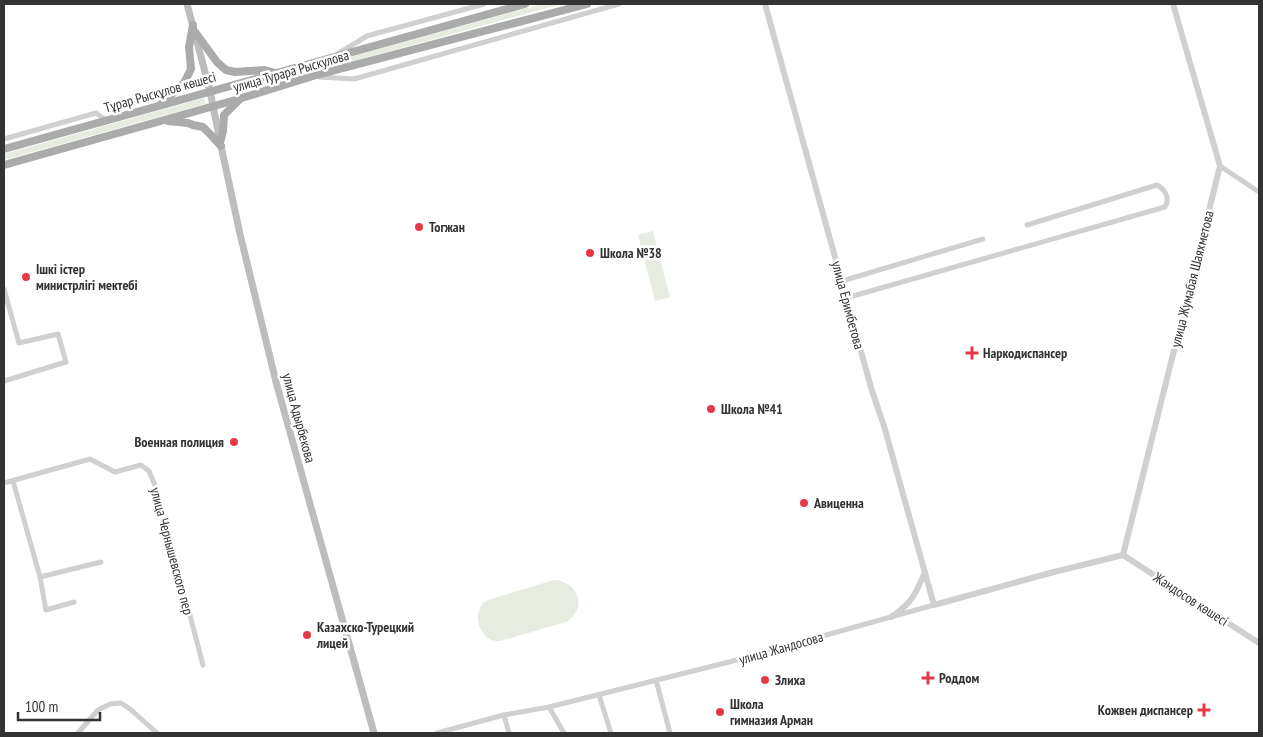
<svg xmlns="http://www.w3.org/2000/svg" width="1263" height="737" font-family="'PT Sans Narrow',sans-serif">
<rect width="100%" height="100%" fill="#fff"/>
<g fill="#e6ecdf">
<polygon points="542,4 561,4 236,94 234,89"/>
<polygon points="204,98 205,104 4,160 4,154"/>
<polygon points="653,231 670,297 655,301 638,235"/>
<path d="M554,580c25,2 34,28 12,42l-66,19c-4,0 -8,0 -12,-3 -9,-6 -14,-23 -6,-33 1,-2 4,-4 6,-5z"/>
</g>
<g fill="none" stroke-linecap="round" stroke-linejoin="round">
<g stroke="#d0d0d0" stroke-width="5">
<polyline points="339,53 367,36 484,4"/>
<polyline points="319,77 354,79 619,4"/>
<polyline points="4,139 96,113 106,120"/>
<polyline points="1220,166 1259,192"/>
<polyline points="842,281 983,239"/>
<polyline points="4,289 19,343 58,334 66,362 4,381"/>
<path d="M846,298l319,-91c5,-8 1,-17 -8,-22l-130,40"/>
<polyline points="13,481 40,577 101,562"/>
<polyline points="4,483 90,459 115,472 141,465 149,471 157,490 203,665"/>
<polyline points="40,577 46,610 74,602"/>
<polyline points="656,680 670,733"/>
<polyline points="599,695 611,733"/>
<polyline points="549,707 564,733"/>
<polyline points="504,715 509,733"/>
<polyline points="78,733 98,710 110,704 121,703 130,709 157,733"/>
<polyline points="437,733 504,715 549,707 729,662 934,605"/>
</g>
<g stroke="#d0d0d0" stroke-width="6">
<polyline points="765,4 872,391 884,426 934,605 1050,573 1123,555"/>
<polyline points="1123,555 1220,166 1173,4"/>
<polyline points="1123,555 1259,643"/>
<path d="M891,617c22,-15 24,-22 34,-45"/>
</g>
<polyline stroke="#bdbdbd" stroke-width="7" points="187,4 210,91 221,146 240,234 276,382 374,733"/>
<g stroke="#ababab" stroke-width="8">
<polyline points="195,32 217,62 226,70 235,72 265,70 275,73"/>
<polyline points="162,103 184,83 191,69 189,47 193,25"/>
<polyline points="168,121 188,123 193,125 203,127 211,135 221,146"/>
<polyline points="220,143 223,131 224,115 239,100"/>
<polyline points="4,149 525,4"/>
<polyline points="4,165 232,101 313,76 587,4"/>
</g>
</g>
<g fill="#e63946" stroke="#fff" stroke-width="2">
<circle cx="419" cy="227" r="5"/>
<circle cx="590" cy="253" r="5"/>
<circle cx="26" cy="277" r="5"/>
<path d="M969.5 345.5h5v5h5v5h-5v5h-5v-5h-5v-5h5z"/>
<circle cx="711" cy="409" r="5"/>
<circle cx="234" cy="442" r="5"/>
<circle cx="804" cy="503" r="5"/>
<circle cx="307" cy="635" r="5"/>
<path d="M925.5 670.5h5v5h5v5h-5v5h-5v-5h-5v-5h5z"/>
<circle cx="765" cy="680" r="5"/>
<path d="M1201.5 702.5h5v5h5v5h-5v5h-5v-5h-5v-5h5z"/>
<circle cx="720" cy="712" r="5"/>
</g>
<g text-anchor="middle" stroke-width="5" stroke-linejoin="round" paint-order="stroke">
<g font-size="14" fill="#333" stroke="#fff">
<text transform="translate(291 71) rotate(-16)" y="5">улица Турара Рыскулова</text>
<text transform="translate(160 92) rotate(-16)" y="5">Тұрар Рыскұлов көшесі</text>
<text transform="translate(1192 279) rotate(-76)" y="5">улица Жумабая Шаяхметова</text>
<text transform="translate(848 305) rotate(75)" y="5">улица Еримбетова</text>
<text transform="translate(299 418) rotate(75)" y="5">улица Адырбекова</text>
<text transform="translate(172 551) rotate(75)" y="5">улица Чернышевского пер</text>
<text transform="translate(1191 599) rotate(33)" y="5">Жандосов көшесі</text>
<text transform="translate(781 648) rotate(-16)" y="5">улица Жандосова</text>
</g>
<g font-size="14" font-weight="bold" fill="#333" stroke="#fff" text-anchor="start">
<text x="429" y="232">Тогжан</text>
<text x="600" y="258">Школа №38</text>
<text x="36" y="274">Ішкі істер<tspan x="36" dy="16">министрлігі мектебі</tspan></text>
<text x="983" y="358">Наркодиспансер</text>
<text x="721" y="414">Школа №41</text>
<text x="224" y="447" text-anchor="end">Военная полиция</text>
<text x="814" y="508">Авиценна</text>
<text x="317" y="632">Казахско-Турецкий<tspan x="317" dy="16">лицей</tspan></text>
<text x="939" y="683">Роддом</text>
<text x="775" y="685">Злиха</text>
<text x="730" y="709">Школа<tspan x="730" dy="16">гимназия Арман</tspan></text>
<text x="1193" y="715" text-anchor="end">Кожвен диспансер</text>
</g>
</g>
<rect width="1263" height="737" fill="none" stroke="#333333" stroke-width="10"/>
<path d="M18 712v8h82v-8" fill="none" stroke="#333333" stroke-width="2.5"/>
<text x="25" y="712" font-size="15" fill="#333333" stroke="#ffffff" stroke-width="4" paint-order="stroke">100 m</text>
</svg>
